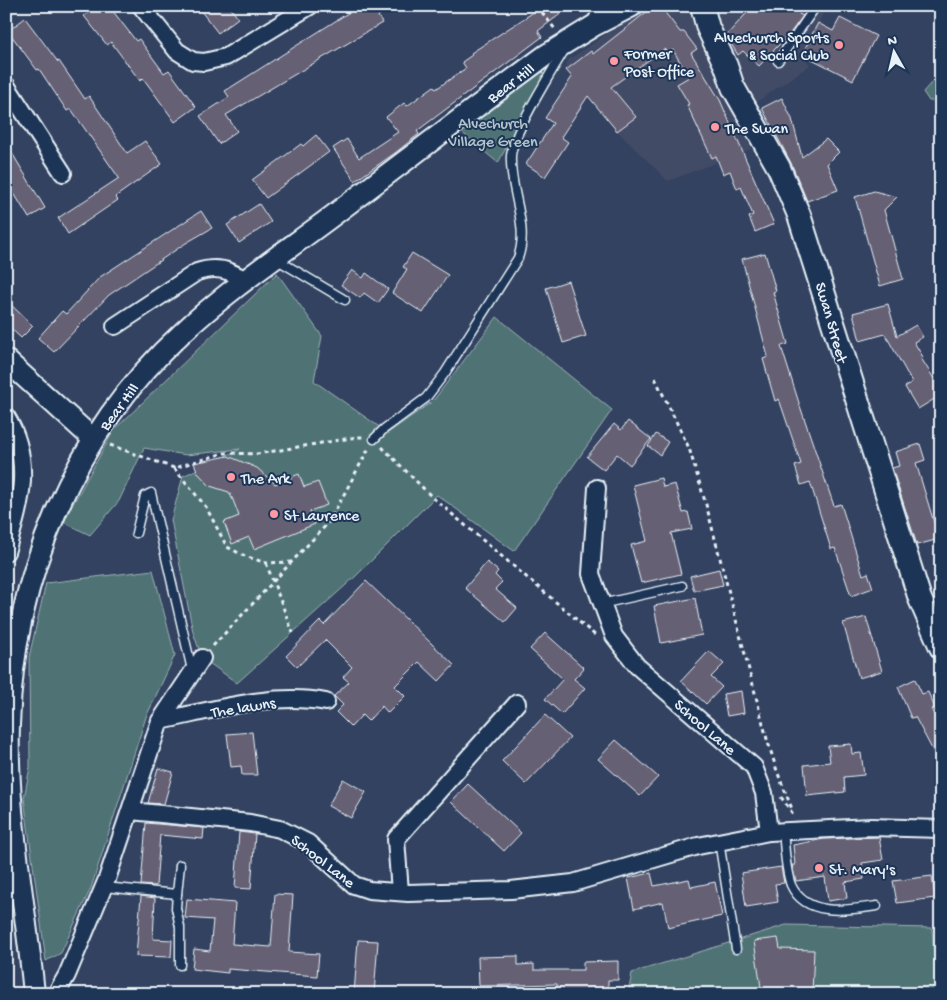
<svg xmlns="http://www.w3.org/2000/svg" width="947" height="1000" font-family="'Gochi Hand',sans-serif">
<rect width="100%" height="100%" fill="#334260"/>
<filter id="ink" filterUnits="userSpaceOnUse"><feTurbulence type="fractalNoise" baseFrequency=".02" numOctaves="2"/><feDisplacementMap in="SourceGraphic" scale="10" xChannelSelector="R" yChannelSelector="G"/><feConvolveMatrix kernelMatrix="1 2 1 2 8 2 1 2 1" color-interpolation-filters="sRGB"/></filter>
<g filter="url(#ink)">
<g fill="#424b66">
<polygon points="649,6 690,6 715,76 751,149 668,181 617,131 565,70 568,60"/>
<polygon points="712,6 827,6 802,54 810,65 755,103 720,35"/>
</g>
<g fill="#507374" stroke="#9cb2b6">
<polygon points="542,71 544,76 498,163 459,130"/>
<polygon points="941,72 941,113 934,101 929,101 923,92"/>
<polygon points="277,273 322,336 314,381 388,433 433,401 497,317 612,410 514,551 437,495 356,576 237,683 202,658 193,632 171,520 183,476 240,449 186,455 144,448 119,501 90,535 63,522 114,430"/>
<polygon points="153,570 175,655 146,717 91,888 61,953 46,961 24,798 30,767 29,657 46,583"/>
<polygon points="786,925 932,928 937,994 628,994 632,973"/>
</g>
<g fill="#666175" stroke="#e8f1f8">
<polygon points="97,6 109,6 136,41 139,39 164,73 169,70 196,107 175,122 143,78 140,81 111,42 107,45 84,16"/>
<polygon points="197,6 229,6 238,18 218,33"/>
<polygon points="359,6 392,6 378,16 382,23 226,115 237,131 219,144 200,116 229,97 225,91"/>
<polygon points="543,6 571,6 538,31 542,37 417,131 419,134 395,153 355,181 333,148 347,139 359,158 398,132 386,117 404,103 407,106 434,86 436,89 466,68 462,62 472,55 471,53"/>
<polygon points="654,6 660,6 680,32 684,32 697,49 691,53 720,100 774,224 755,232 749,217 753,215 741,187 737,189 730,171 723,174 716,156 712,158 687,105 689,104 677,84 689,77 673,50 668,53 664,49 611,87 636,117 617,131 588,96 561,137 568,142 545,177 526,164 553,123 545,118 572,77 566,70 591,51 593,54"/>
<polygon points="753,6 804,6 799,14 803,16 791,32 759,66 743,51 738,55 726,36"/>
<polygon points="25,18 58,62 59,61 85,99 89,96 127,153 145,141 162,164 115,197 118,200 68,234 58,218 119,178 71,109 67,111 39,69 37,70 8,31"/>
<polygon points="840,18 876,36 853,80 802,54 818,23 833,31"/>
<polygon points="782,98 792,119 802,157 826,139 839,152 827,164 838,190 807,201 791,163 762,108"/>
<polygon points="316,135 329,152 266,198 252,180 301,144 303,146"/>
<polygon points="6,143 45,208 29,218 6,180"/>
<polygon points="874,191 897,197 884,210 903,279 880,286 855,197"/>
<polygon points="259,204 271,222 239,243 227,225"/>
<polygon points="201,211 212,228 186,243 109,295 54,352 38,338 62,311 66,314 100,277"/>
<polygon points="412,253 448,275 423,313 392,293 407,269 403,267"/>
<polygon points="765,253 776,291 773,292 788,344 781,346 799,403 834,506 841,504 863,575 868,573 873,588 851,596 835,548 831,549 810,482 801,485 795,466 801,464 779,399 775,401 763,359 768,357 742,259"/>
<polygon points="352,270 363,278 366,273 388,289 378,303 364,293 360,298 341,285"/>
<polygon points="568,281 586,336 563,343 546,288"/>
<polygon points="6,300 33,326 21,338 6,324"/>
<polygon points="888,304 897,336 916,325 923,337 914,342 923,357 921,358 941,390 941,395 918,409 905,387 912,382 885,334 860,341 853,313"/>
<polygon points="628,421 651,439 630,465 617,454 604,470 587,457 614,424 621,430"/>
<polygon points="656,434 668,442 660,455 648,446"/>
<polygon points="920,444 925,460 916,463 939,539 917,545 892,468 899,466 895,452"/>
<polygon points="228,456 257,468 275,484 299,474 304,487 318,482 327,505 310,511 315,524 254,549 249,537 232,544 224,522 239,516 233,500 229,492 210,486 198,473 194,463"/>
<polygon points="661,478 663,487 675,484 683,513 688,512 692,529 671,533 681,574 641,583 631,545 647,541 633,485"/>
<polygon points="487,562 498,571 495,575 502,582 495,589 517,608 505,622 465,588"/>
<polygon points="719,569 723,585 694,591 690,576"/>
<polygon points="366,581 454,665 439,681 419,662 395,686 405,696 388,713 382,706 368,721 362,715 351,727 336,712 343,705 334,696 349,682 343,677 352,667 325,640 297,667 286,656 320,621 324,625"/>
<polygon points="695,598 702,635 661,643 654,606"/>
<polygon points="866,617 882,671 859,678 843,623"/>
<polygon points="545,633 584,668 574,679 585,688 562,714 545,699 563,679 530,649"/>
<polygon points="709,651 724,664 711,677 722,687 706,704 681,681"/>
<polygon points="915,679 922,694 928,692 935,708 931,709 941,727 941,766 915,717 911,718 898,687"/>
<polygon points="741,691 744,713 727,716 723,694"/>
<polygon points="545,715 570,738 526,784 502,761"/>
<polygon points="252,732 257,775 242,775 241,766 231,767 227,734"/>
<polygon points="616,740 658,777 640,796 598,759"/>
<polygon points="851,744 852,754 861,753 864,775 844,777 845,792 807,796 804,765 830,762 828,746"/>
<polygon points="158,768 173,772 164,804 148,803"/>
<polygon points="343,779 366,792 351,818 328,806"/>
<polygon points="468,784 521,833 504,851 451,802"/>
<polygon points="146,823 204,828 203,839 160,835 156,886 141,885"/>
<polygon points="239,832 255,834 251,889 235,888"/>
<polygon points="879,837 883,860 862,863 864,879 845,882 847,898 828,901 825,877 796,881 792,865 795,865 793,845 824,839"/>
<polygon points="781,867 784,883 775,884 778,902 746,907 741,873"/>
<polygon points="651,873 654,886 689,879 691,887 715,882 722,916 668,928 663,902 634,909 628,878"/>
<polygon points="932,876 935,898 897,903 893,881"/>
<polygon points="275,894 293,895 289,952 319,954 317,976 228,969 228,973 192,969 194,949 210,951 213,920 185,918 187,899 235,903 232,944 271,947"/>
<polygon points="141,896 155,898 153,939 172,940 171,957 136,956"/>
<polygon points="778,938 780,949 814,950 812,994 762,994 754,941"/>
<polygon points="358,940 378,941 374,994 354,994"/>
<polygon points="518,956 518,965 534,964 534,970 583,970 583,962 618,961 618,980 608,980 608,993 557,993 557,984 479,986 478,957"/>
</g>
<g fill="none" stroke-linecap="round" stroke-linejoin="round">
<g stroke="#e8f1f8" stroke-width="11">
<g id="service">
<polyline points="778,61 816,6"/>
<polyline points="276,259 345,300"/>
<path d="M374,439l10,-10 42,-31 19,-25 73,-115c12,-33 -9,-68 -7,-102 1,-22 41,-85 54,-107"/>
<polyline points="136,533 145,496 151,493 192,670"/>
<polyline points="601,604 682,586"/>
<path d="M783,831c2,17 2,38 8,54 15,33 58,25 86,21"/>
<polyline points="719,841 736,949"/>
<polyline points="104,887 177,894 180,865"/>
<polyline points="177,894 176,908 180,927 180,965"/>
</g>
</g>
<g stroke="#e8f1f8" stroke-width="20">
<g id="minor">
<polyline points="141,6 177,51 193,61 204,62 226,57 310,6"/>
<polyline points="595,25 603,6"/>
<polyline points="6,85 63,173"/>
<path d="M115,326l82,-54c18,-6 34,-3 48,9"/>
<path d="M6,416c28,46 14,89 0,136"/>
<polyline points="597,488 591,574 614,636 637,666 754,767 764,793 769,832"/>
<path d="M160,721c54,-11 111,-29 166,-19"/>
<polyline points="131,811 250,823 280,829 308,843 354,885 369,890 408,893 511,890 573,883 698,846 769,832 871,827 941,829"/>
<polyline points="400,892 396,839 517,703"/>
<polyline points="56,994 67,975 107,879 160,721 202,658"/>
</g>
</g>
<g stroke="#e8f1f8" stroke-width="24">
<g id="tertiary">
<polyline points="6,360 93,439"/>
<path d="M34,994c-8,-90 -28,-179 -25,-269 4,-147 64,-292 173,-392 47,-44 101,-80 153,-119 70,-53 140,-107 211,-159l49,-30 37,-19"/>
</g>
</g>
<g stroke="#e8f1f8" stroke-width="26">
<polyline id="secondary" points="702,6 708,28 726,66 733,87 779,168 799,215 920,599 941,647"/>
</g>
<g stroke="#e8f1f8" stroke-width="3" stroke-dasharray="4 4" stroke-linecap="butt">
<polyline points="537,6 555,29"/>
<polyline points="655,378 689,448 707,508 767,739 777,771 792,809"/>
<polyline points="110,445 174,468 224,453 257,454 357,437 364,437"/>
<polyline points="382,447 433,498 596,636"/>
<polyline points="174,468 206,507 227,547 245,556 266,563 292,562"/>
<polyline points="266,563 293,633"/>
<polyline points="213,646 329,522 369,448"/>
<polyline points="781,797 793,814"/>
</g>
<use href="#service" stroke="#1d3557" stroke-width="8"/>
<use href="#minor" stroke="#1d3557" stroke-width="16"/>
<use href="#tertiary" stroke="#1d3557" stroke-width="20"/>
<use href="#secondary" stroke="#1d3557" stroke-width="22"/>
</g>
</g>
<g fill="#ff9aa2" stroke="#1d3557" stroke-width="2">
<circle cx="839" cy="45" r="5"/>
<circle cx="614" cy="61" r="5"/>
<circle cx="715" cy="127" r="5"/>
<circle cx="231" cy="477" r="5"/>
<circle cx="274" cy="514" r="5"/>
<circle cx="819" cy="868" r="5"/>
</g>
<g text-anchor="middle" stroke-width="4" stroke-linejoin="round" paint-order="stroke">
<g font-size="16" fill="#e8f1f8" stroke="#1d3557" text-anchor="start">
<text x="829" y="42" text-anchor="end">Alvechurch Sports<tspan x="829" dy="18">&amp; Social Club</tspan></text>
<text x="624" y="58">Former<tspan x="624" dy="18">Post Office</tspan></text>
<text x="725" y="133">The Swan</text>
<text x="241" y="483">The Ark</text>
<text x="284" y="520">St Laurence</text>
<text x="829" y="874">St. Mary's</text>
</g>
<g font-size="16" fill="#e8f1f8" stroke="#1d3557">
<text transform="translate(510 82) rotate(-37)" y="6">Bear Hill</text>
<text transform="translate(833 322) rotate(74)" y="6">Swan Street</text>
<text transform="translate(118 406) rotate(-53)" y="6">Bear Hill</text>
<text transform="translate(243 706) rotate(-9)" y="6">The lawns</text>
<text transform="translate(706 726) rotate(41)" y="6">School Lane</text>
<text transform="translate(324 860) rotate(38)" y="6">School Lane</text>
</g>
<g font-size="16" fill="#b3c5ca" stroke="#1d3557">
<text x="493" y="128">Alvechurch<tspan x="493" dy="18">Village Green</tspan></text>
</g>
</g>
<rect width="947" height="1000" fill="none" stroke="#1d3557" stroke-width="25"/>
<rect x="12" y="12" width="922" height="975" fill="none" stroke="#e8f1f8" stroke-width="2" filter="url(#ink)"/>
<g transform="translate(894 52) rotate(352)" stroke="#1d3557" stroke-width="4" paint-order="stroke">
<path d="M0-4L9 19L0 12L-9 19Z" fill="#e8f1f8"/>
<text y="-8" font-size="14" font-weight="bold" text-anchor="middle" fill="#e8f1f8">N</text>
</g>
</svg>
